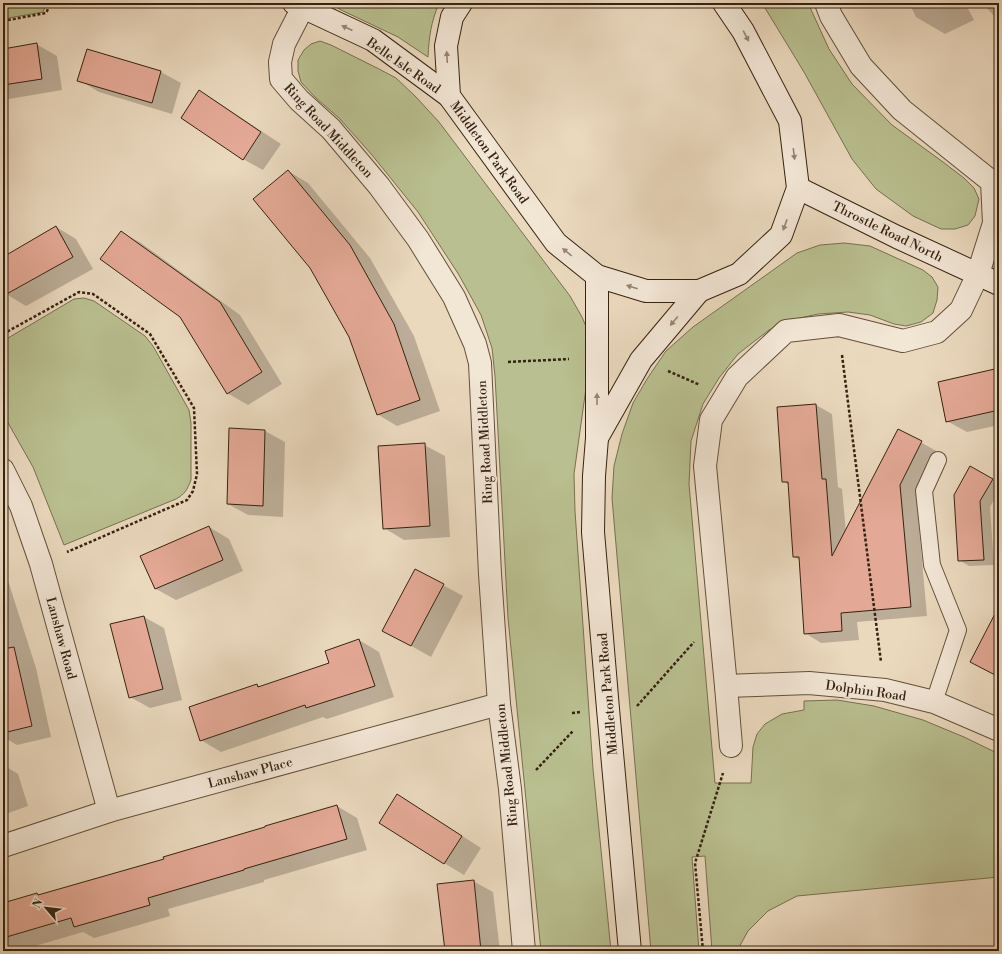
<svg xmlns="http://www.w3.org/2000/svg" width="1002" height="954" font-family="'Libre Bodoni',serif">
<rect width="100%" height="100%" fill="#ebd9be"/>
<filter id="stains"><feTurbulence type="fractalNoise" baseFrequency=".005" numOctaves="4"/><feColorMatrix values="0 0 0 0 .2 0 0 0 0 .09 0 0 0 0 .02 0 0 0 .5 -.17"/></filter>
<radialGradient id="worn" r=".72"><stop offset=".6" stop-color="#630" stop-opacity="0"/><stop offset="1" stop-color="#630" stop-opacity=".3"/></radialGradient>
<g fill="#b9bf90" stroke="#787050">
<polygon points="3,3 47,3 43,12 3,19"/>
<path d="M334,3h105c-8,20 -10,33 -11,54l-30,-20 -59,-28z"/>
<polygon points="762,3 808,3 829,49 852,84 892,125 943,162 964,178 974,188 979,199 975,216 968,225 955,229 941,229 913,216 876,189 852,159 804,72"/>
<polygon points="320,41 331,45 379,69 396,78 415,96 439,122 570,296 582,317 588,331 586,388 574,474 575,511 593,769 611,951 541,951 508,618 495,376 492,348 481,315 459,275 418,212 372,155 340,119 315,97 301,82 298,71 298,60 304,50 311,44"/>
<polygon points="844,243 870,246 923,270 932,277 938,287 937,300 933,313 921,322 906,326 894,324 870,315 848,312 818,314 791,320 769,330 738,354 719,378 703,404 691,441 689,484 715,783 751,783 753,747 757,734 765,724 782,714 804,710 804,701 837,700 874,706 923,720 964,737 999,754 999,877 797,896 768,911 748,931 737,951 712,951 705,856 692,857 699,951 651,951 612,498 614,466 622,434 633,403 647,379 666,351 693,327 797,253 820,245"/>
<path d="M84,298l10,3 51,35 8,10 36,64 2,13v57c-4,10 -6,14 -15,19l-112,46 -31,-78 -30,-53v-73l71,-42z"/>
</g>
<g fill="#0003">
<polygon points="909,3 965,3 974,20 945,34 916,17"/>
<polygon points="982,3 999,3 999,21"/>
<polygon points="36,44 57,56 62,90 3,100 3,50"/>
<polygon points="88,50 161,72 181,83 172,114 99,92 79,80"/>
<polygon points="199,91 219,103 281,144 263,170 243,159"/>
<polygon points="288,171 308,183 370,258 414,336 440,411 397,426 377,414 350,336"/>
<polygon points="56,227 76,239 93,269 26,306 6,294 3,289 3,258"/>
<polygon points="121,232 141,243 240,315 282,384 248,405 227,393 181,317"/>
<polygon points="999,371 999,425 967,432 947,421"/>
<polygon points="816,405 832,414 838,487 842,489 846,532 899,430 938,452 916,494 927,616 857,622 859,640 821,643 805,633 800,560 794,557 789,485 783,481"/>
<polygon points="265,431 285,442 283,517 248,515 228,504"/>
<polygon points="424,445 445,456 450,537 404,540 384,528"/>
<polygon points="970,467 999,483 999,491 990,507 994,565 969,566 959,560"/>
<polygon points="209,527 229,539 243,571 176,600 156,589 141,557"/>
<polygon points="3,565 36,668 51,737 17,745 3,737"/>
<polygon points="443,585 463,596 431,657 383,630"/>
<polygon points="144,617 164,628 182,700 150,708 130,697"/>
<polygon points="359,640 379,652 394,697 327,719 323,717 221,752 201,740 257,685 261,687 330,664"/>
<polygon points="3,765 18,774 28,806 3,815"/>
<polygon points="337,806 357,818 367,850 264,880 264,882 168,909 170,916 94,938 83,932 18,951 3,951 3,904 37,895 40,896 165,860"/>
<polygon points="417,807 481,848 464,875 444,863"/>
<polygon points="473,881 493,892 500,951 446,951"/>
</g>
<g fill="#e4a996" stroke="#362211">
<polygon points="37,43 42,79 3,85 3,49"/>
<polygon points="87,49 161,71 152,103 77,81"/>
<polygon points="199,90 261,132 243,160 181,118"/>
<polygon points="288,170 350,245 394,324 420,400 377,415 349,337 310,268 253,199"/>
<polygon points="56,226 73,257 3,296 3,257"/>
<polygon points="121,231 220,302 262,372 227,394 180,317 100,259"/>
<polygon points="999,368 999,410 946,422 938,382"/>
<polygon points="816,404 822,479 826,479 832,556 898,429 922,441 900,485 911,607 841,613 842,631 804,634 799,557 793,557 788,482 782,482 777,407"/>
<polygon points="229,428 265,430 263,506 227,504"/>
<polygon points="425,443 430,526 383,529 378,446"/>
<polygon points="970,466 993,479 980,501 984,560 958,561 954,495"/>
<polygon points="209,526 223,560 155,589 140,556"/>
<polygon points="415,569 444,584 411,646 382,631"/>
<polygon points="999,606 999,677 970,662"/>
<polygon points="144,616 163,689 129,698 110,624"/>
<polygon points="359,639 375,686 306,708 305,705 200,741 189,707 257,684 258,687 329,663 325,651"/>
<polygon points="14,647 32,726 3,733 3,649"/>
<polygon points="397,794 462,836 444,864 379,823"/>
<polygon points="337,805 347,839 244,869 244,870 148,898 150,905 74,927 71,918 3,938 3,903 37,893 38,895 164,859 163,857 265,827 265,826"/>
<polygon points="474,880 481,951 445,951 437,884"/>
</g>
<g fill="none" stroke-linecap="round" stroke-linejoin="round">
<g stroke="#63503c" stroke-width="18">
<polyline id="lane" points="934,702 958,630 932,565 924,491 938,460"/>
</g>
<g stroke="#63503c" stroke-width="24">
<g id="street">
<polyline points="303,7 284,44 280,62 281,79 299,100 331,129 379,186 418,239 454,297 475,344 480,363 490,574 499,704 510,789 524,951"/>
<polyline points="3,470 21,506 41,564 109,811"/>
<polyline points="726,686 809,683 885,690 934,702 999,730"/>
<polyline points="731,746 726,686 705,466 711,420 737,377 786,331 839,325 903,341 937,332 961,310 978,274 994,223 992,182 902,110 861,66 831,16 826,3"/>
<polyline points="3,846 109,811 499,704"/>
</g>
</g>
<g stroke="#362211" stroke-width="24">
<g id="secondary">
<polyline points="294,3 373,40 449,96"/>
<polyline points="461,3 452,17 446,46 449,96 556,243 597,276 646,291 699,291 739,274 781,235 798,188 790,121 743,31 724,3"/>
<polyline points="798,188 897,237 999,284"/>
<polyline points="597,276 597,438 594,476 593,532 608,709 630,951"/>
<polyline points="598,436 641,360 699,291"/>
</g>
</g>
<g stroke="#362211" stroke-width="2.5" stroke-dasharray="3 2" stroke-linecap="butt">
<polyline points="3,21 46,13 51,3"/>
<polyline points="3,334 79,292 93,294 150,334 194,408 197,474 193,491 187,500 67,552"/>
<polyline points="842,355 881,662"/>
<polyline points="508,362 569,359"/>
<polyline points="668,371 700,385"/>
<polyline points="637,706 694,642"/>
<polyline points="572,713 581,712"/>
<polyline points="536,770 573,731"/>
<polyline points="703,951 695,863 723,773"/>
</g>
<use href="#lane" stroke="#f2e6d5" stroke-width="16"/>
<use href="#street" stroke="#f2e6d5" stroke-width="22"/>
<use href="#secondary" stroke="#f2e6d5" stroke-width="22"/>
</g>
<defs><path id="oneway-solid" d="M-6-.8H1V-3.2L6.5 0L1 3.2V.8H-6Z"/></defs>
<g fill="#948473">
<use href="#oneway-solid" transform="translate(347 28) rotate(-155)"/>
<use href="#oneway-solid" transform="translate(746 36) rotate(62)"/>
<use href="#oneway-solid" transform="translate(447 57) rotate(-93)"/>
<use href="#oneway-solid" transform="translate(794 154) rotate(83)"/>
<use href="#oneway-solid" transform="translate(785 225) rotate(110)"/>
<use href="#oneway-solid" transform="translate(567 252) rotate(-141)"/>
<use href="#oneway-solid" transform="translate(632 287) rotate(-162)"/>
<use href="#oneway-solid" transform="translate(674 321) rotate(130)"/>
<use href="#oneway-solid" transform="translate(597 399) rotate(-90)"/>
</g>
<g text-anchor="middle" stroke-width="4" stroke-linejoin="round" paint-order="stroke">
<g font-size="13" fill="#362211" stroke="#f2e6d5">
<text transform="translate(404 65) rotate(35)" y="5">Belle Isle Road</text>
<text transform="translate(329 130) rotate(47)" y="5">Ring Road Middleton</text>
<text transform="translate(490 152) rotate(54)" y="5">Middleton Park Road</text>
<text transform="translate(888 231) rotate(26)" y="5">Throstle Road North</text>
<text transform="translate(484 442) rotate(-93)" y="5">Ring Road Middleton</text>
<text transform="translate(62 638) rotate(75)" y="5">Lanshaw Road</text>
<text transform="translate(866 690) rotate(8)" y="5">Dolphin Road</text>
<text transform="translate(607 694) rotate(-95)" y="5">Middleton Park Road</text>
<text transform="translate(506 765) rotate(-96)" y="5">Ring Road Middleton</text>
<text transform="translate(250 772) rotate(-15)" y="5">Lanshaw Place</text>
</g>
</g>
<rect width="1002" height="954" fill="none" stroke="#ebd9be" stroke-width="16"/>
<rect x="4" y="4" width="994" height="946" fill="none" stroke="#362211" stroke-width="2"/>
<rect x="8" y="8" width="986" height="938" fill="none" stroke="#362211"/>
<g transform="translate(46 908) rotate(298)" stroke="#f2e6d5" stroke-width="3" paint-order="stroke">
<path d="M0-3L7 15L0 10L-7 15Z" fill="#362211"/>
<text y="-6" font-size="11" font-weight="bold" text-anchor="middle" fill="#362211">N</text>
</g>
<rect width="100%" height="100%" filter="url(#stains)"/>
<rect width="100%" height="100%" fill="url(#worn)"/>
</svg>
